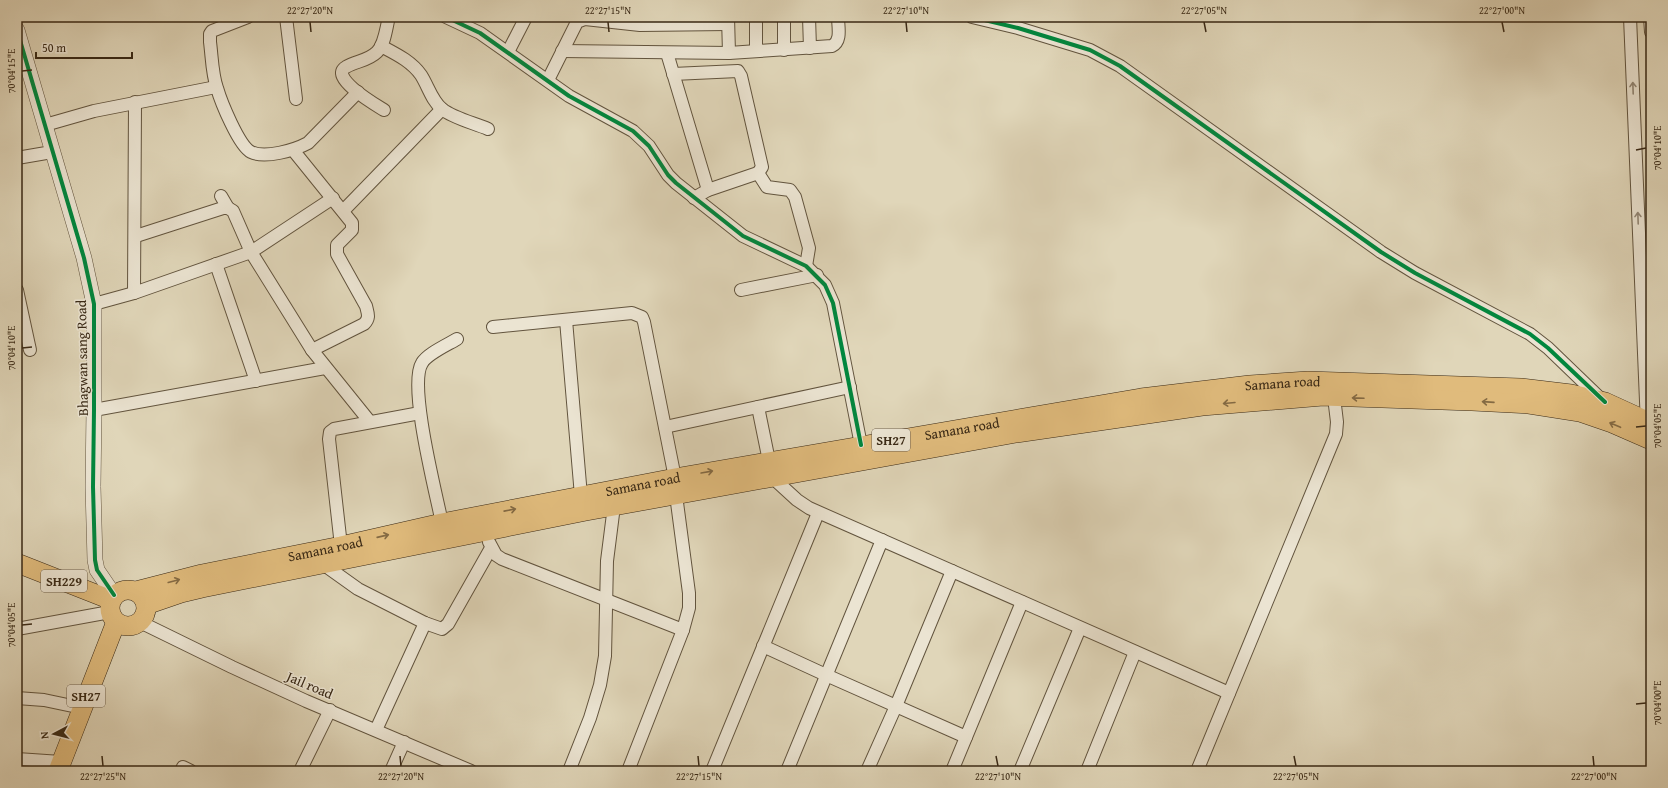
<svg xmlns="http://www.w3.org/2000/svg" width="1668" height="788" font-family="'Gentium Book Plus',serif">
<rect width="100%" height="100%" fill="#e0d6b9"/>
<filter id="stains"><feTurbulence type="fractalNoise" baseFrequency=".005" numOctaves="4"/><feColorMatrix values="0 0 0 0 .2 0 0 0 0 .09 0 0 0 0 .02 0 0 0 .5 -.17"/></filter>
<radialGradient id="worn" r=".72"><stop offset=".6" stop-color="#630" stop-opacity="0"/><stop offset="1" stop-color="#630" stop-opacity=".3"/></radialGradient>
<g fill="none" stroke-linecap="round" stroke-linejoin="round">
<g stroke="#62543e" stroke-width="14">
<g id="minor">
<path d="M248,17l-36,14 -2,3v8c2,15 2,32 7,46 4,14 22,58 34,64 14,7 44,-2 57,-9l50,-51"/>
<polyline points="286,17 296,99"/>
<polyline points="446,17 480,33 569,96 633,131 649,146 668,175 676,183 743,236 806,266 825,285 833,303 861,445"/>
<polyline points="728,17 729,53"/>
<polyline points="756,17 756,51"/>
<polyline points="784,17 784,50"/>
<polyline points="809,17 810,48"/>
<polyline points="972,17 1018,28 1090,50 1120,66 1381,252 1415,273 1530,334 1548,348 1602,400"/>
<polyline points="1630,17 1647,425"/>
<polyline points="1650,17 1651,32"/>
<path d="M381,46c15,8 30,15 40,29 7,11 11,26 21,34 11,9 32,14 46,20"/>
<path d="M562,51l167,2 103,-7c10,-5 6,-19 6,-29"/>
<polyline points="508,52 526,17"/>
<polyline points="667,53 708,190"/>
<polyline points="673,74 738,71 741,76 762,167 758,173 708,190 694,198"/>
<polyline points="548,80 577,22 585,19 640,25 728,24"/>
<path d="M384,110c-8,-5 -56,-33 -38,-43 10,-6 22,-6 31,-15 8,-8 9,-24 12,-35"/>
<polyline points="45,125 94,111 216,87"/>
<path d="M293,150l59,73v7l-15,15v9l29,52c2,8 4,12 -2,18l-52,26"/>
<polyline points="17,158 52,152"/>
<polyline points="758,173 767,187 790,190 795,197 809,248 806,266"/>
<polyline points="221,196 228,208"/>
<polyline points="343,211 442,109"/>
<polyline points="136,236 223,208 228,208 233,211 251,252 312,350 370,422"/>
<polyline points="216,264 256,381"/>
<polyline points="17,290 30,350"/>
<polyline points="741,290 817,275"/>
<polyline points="134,293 135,102"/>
<polyline points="94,304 134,293 251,252 333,198"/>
<polyline points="566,320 581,496"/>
<polyline points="493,327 632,313 642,317 644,322 675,478"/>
<polyline points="758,407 769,461"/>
<polyline points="94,410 325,368"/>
<polyline points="665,427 850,387"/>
<polyline points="773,478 797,500 809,508 1229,693"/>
<path d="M442,523c-6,-30 -34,-138 -20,-160 5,-9 25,-18 35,-24"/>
<polyline points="489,542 496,555 502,559 683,630"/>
<polyline points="341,546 329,439 330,432 334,429 420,413"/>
<polyline points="323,564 358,589 425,623 442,629 448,624 491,548"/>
<polyline points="140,622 232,667 306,701 471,771"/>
<polyline points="17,629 110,612"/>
<polyline points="763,646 826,675 966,737"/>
<polyline points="17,698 44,700 82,708"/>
<polyline points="376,730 425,623"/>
<polyline points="17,759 61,762"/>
<polyline points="181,771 183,767 191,771"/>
<polyline points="300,771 330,710"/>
<polyline points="391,771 404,742"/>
<polyline points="569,771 590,718 600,685 605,656 607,561 614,506"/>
<polyline points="628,771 683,630 689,608 689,593 676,495"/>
<polyline points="712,771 818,513"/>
<polyline points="787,771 882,540"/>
<polyline points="867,771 896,706 952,571"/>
<polyline points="952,771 1022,602"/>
<polyline points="1020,771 1080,628"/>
<polyline points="1087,771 1135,652"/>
<polyline points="1197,771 1336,434 1337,422 1334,397"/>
</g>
</g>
<g stroke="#62543e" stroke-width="16">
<polyline id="tertiary" points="17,30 84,258 94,304 94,410 93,487 95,560 97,570 114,595"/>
</g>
<g stroke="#382815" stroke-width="20">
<g id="primary">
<polyline points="17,563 111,600"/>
<circle cx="128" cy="608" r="18"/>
<path id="s1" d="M136,591l66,-17 139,-28 101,-23 233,-45 466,-80 109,-13 58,-4 213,7 50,6 34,8 46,21"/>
<polyline points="146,605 181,593 202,588 586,511 1016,433 1202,406 1323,396 1472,401 1529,404 1580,412 1612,423 1651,440"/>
<polyline points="58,771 116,622"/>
</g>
</g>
<use href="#minor" stroke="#ebe4d2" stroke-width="12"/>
<use href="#tertiary" stroke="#ebe4d2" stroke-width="15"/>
<use href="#primary" stroke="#e0bb7c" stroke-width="19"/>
<g stroke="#ebe4d2" stroke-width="6">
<g id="cycleway">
<polyline points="446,17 480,33 569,96 633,131 649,146 668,175 676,183 743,236 806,266 825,285 833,303 861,445"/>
<polyline points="972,17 1018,28 1090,50 1120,66 1381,252 1415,273 1530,334 1548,348 1605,402"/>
<polyline points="17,30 84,258 94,304 94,410 93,487 95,560 97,570 114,595"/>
</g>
</g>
<use href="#cycleway" stroke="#00873e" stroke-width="4"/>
</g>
<defs><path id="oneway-shaft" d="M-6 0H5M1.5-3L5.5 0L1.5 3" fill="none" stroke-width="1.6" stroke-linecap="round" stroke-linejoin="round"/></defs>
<g stroke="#928674">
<use href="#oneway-shaft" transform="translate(1633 88) rotate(-92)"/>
<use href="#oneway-shaft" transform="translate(1638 218) rotate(-92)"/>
</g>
<g stroke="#846a43">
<use href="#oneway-shaft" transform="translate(1358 398) rotate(-178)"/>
<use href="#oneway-shaft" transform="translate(1488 402) rotate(-176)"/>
<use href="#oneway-shaft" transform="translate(1229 403) rotate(175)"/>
<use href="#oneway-shaft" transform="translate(1615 425) rotate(-157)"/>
<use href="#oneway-shaft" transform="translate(707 472) rotate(-10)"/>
<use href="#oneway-shaft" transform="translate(510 510) rotate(-11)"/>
<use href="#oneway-shaft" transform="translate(383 536) rotate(-13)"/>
<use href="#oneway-shaft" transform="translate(174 581) rotate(-15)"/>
</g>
<path fill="none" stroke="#382815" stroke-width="1.5" d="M310,22l1,10M608,22l1,10M906,22l1,10M1204,22l2,10M1502,22l2,10M22,71l10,-1M1636,150l10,-2M22,348l10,-1M1636,427l10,-1M22,625l10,-1M1636,704l10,-1M102,756l1,10M400,756l1,10M698,756l1,10M996,756l2,10M1294,756l2,10M1593,756l1,10"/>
<g text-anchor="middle" stroke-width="3" stroke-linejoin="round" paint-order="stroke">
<g fill="#ebe4d2" stroke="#6e604e" stroke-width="1">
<rect x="872" y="429" width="38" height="22" rx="3"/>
<rect x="41" y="570" width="46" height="22" rx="3"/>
<rect x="67" y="685" width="38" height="22" rx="3"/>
</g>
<g font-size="13" font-weight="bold" fill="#382815">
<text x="891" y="445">SH27</text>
<text x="64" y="586">SH229</text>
<text x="86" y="701">SH27</text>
</g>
<g font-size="14" fill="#382815" stroke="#ebe4d2">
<text transform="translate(82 358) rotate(-91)" y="5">Bhagwan sang Road</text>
<text dy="5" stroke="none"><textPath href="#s1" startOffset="1166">Samana road</textPath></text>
<text dy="5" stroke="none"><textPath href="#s1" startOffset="842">Samana road</textPath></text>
<text dy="5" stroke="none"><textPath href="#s1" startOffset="518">Samana road</textPath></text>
<text dy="5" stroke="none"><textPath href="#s1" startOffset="194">Samana road</textPath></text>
<text transform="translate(310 685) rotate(23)" y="5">Jail road</text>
</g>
</g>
<rect width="1668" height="788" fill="none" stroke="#e0d6b9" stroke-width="44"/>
<g transform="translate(54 734) rotate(263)" stroke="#ebe4d2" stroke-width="3" paint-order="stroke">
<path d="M0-3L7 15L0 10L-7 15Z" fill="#382815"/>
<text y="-6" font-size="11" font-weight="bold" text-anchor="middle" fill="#382815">N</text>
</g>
<path d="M36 52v6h96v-6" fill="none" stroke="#382815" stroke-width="2"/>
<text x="42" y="52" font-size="12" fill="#382815" stroke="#ebe4d2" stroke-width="3" paint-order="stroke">50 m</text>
<rect x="22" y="22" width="1624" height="744" fill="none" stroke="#382815" stroke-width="1.5"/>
<g font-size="10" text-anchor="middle" fill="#382815">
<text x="310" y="14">22°27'20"N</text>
<text x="608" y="14">22°27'15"N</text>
<text x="906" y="14">22°27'10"N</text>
<text x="1204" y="14">22°27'05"N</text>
<text x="1502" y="14">22°27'00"N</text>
<text transform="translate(11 71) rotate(-90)" y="4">70°04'15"E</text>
<text transform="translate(1657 148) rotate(-90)" y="4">70°04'10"E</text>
<text transform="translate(11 348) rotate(-90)" y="4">70°04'10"E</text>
<text transform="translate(1657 426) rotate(-90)" y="4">70°04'05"E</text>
<text transform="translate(11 625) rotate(-90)" y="4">70°04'05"E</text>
<text transform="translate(1657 703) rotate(-90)" y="4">70°04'00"E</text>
<text x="103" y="780">22°27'25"N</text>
<text x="401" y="780">22°27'20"N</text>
<text x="699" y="780">22°27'15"N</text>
<text x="998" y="780">22°27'10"N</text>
<text x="1296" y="780">22°27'05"N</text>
<text x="1594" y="780">22°27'00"N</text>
</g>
<rect width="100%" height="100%" filter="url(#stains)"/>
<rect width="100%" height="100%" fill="url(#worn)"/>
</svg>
